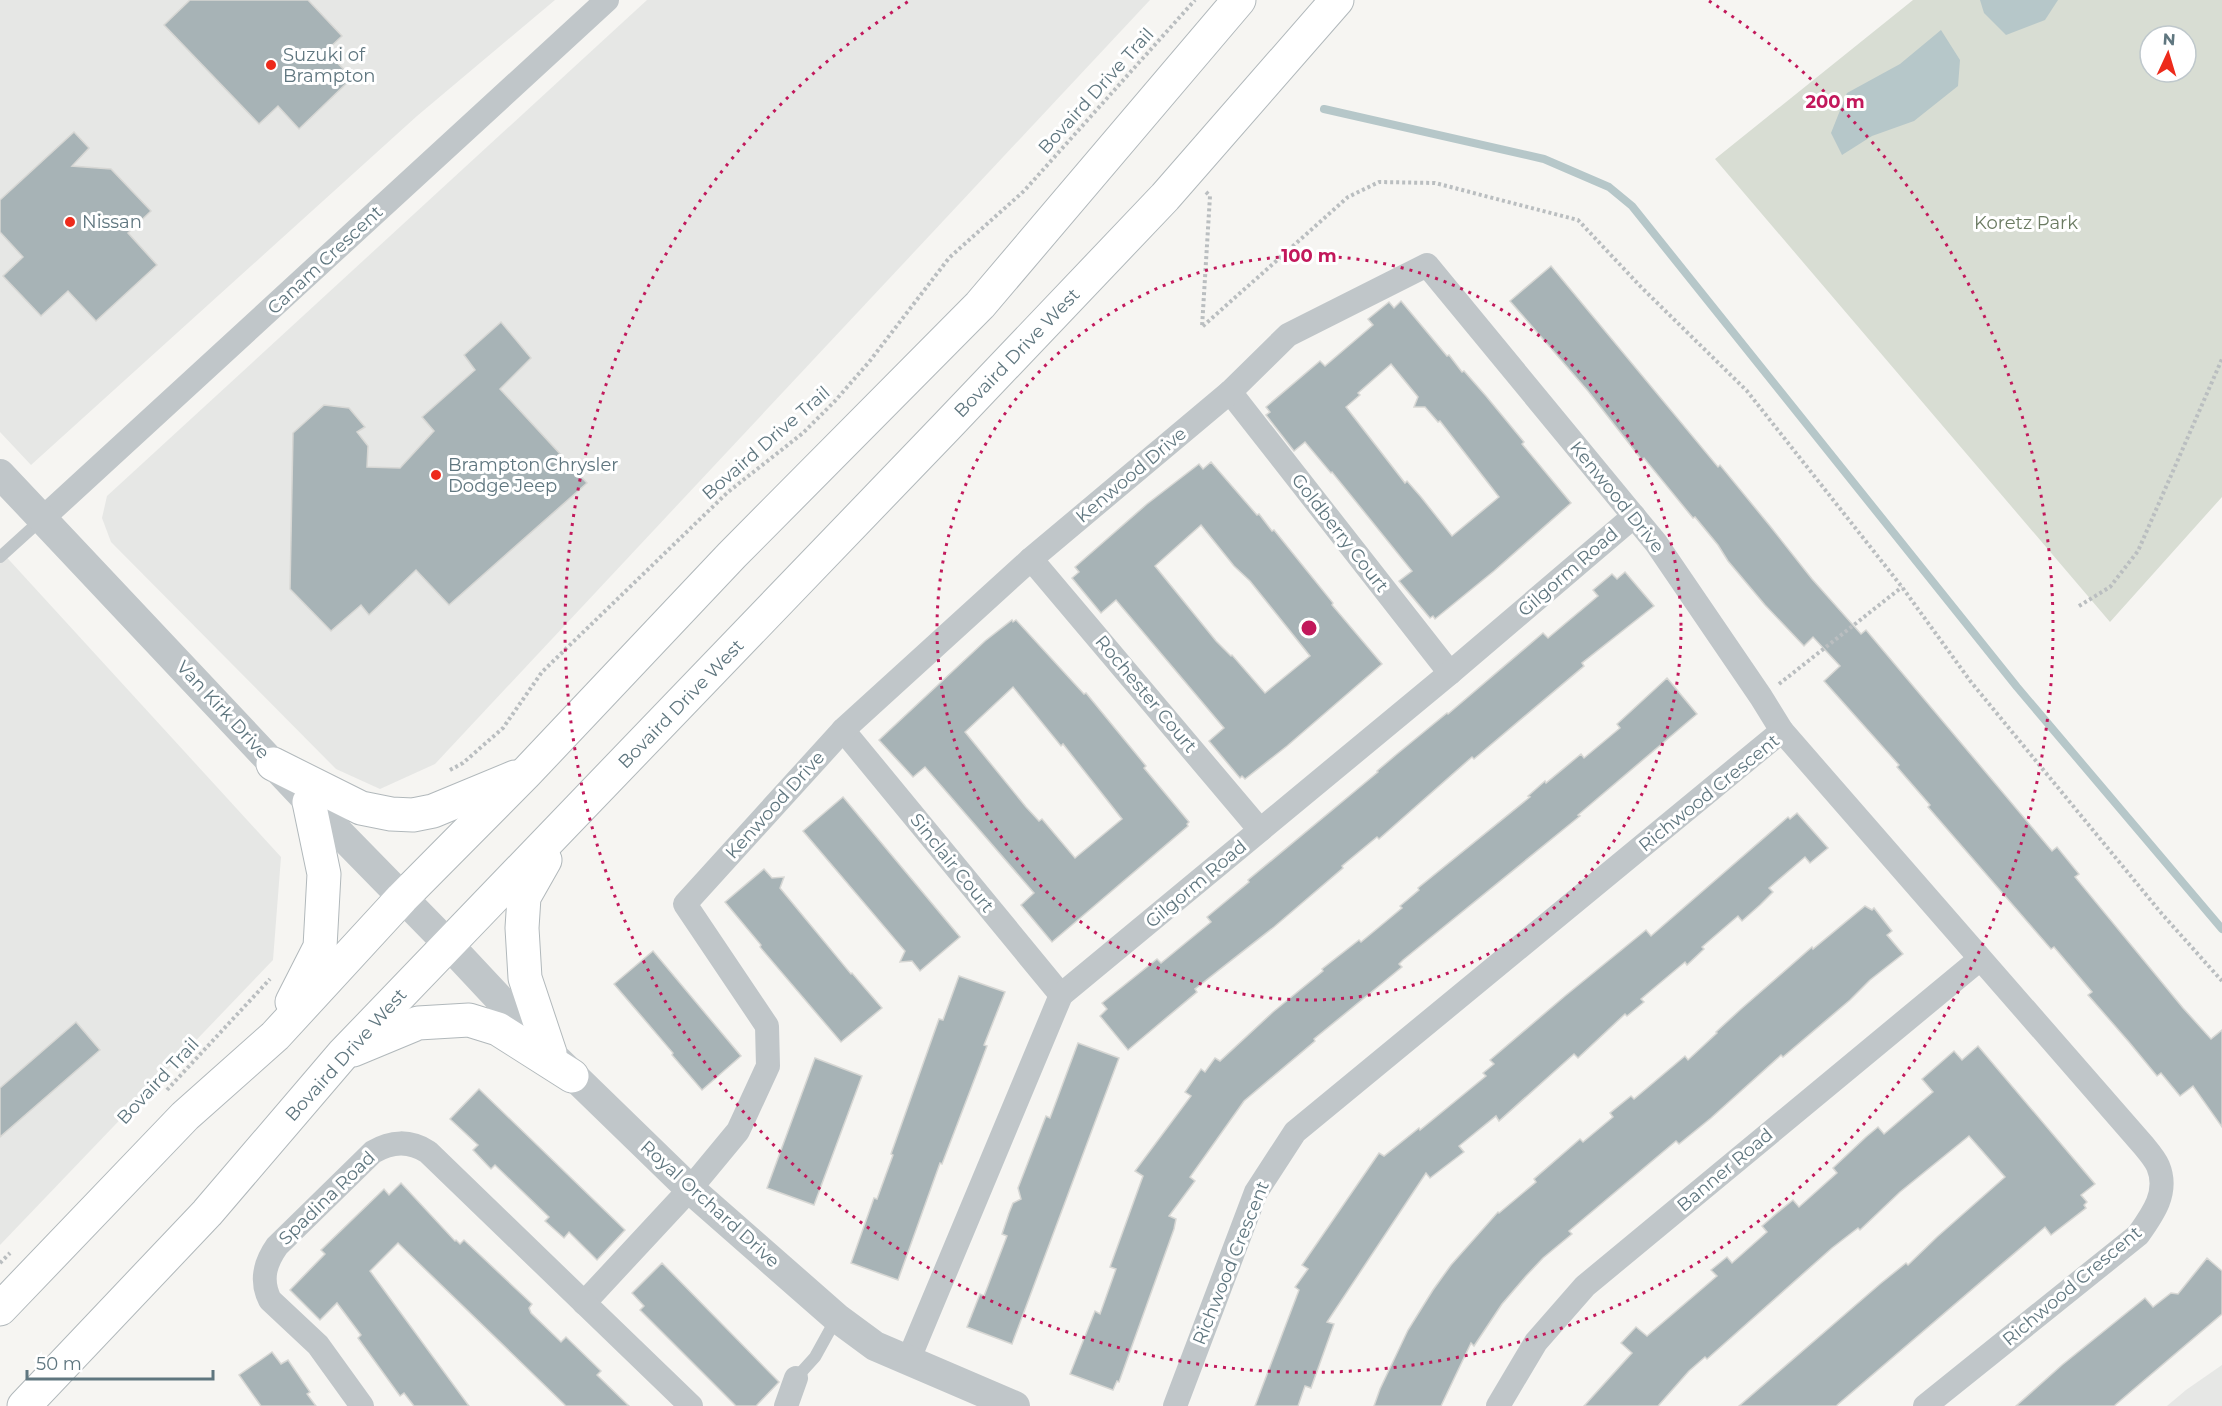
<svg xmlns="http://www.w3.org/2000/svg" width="2222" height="1406" font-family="Montserrat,sans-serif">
<rect width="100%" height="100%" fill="#f6f5f2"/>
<g fill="#e6e7e5">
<polygon points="0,0 555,0 417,116 31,465 0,432"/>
<polygon points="647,0 1150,0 435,764 380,789 336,769 111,542 102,518 107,496"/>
<polygon points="0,550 281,857 273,960 0,1245"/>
<polygon points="2222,1365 2222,1406 2167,1406 2186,1390"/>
</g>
<path fill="#d8ddd3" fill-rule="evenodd" d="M1913,0h309v497l-112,125 -395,-463zM2150,36h36v36h-36z"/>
<g fill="#b6c7c9">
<polygon points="1980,0 2058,0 2045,20 2006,35 1984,13"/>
<polygon points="1941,30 1960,60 1958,86 1914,121 1872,136 1842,155 1831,133 1847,93 1900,64"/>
</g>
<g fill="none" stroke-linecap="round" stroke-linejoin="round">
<polyline stroke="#b6c7c9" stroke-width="8" points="1324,109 1544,159 1609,187 1632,206 2017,687 2222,929"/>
</g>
<g fill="#a7b3b6" stroke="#d7d7d4" stroke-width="1.5" fill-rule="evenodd">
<polygon points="190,0 308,0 342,36 326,51 352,78 299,129 278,106 259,124 164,25"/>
<polygon points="74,132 89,148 72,166 111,169 151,211 128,233 157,265 96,321 68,291 41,316 3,276 23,257 0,232 0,200"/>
<polygon points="1551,266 1718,467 1720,465 1770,526 1812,579 1861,634 1866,630 2052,851 2057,847 2079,874 2075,877 2183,1008 2211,1039 2222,1030 2222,1127 2193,1086 2180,1096 2161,1073 2157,1076 2129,1042 2088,995 2092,992 2054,947 2051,949 1928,807 1930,805 1897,767 1899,765 1824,681 1840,666 1813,637 1804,646 1765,605 1728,561 1718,545 1695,517 1693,518 1644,458 1642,460 1588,391 1510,301"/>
<path d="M1401,301l46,55 2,-1 13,17 2,-1 22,25 38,46 -2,2 49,59 -77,68 -59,48 -2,-3 -3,2 -31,-37 13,-10 -80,-99 -1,1 -26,-31 -11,9 -28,-36 4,-3 -4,-5 54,-46 5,5 48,-41 -5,-6 21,-17 5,6zM1391,364l27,33 -4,10h11l13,15 2,-1 59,76 -47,39 -31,-39 -14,-16 -2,2 -59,-76 14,-12 -2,-2z"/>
<polygon points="501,322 531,358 500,389 587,483 449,605 416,570 369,615 361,605 331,631 290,589 293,433 324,405 349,408 365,427 357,432 368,446 367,467 400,468 434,431 422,417 475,370 464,355"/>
<path d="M1211,462l46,53 2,-1 13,17 2,-1 59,73 -1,2 50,59 -95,82 -42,33 -3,-3 -2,2 -31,-37 15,-13 -108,-128 -15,13 -29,-35 7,-6 -4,-5 72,-63 52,-40 4,5zM1201,525l33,41 16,15 60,75 -45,37 -33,-38 -1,1 -15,-15 -61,-75z"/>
<polygon points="1625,572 1654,606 1582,663 1584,666 1474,759 1472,757 1379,839 1377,837 1342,866 1343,868 1274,927 1195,989 1197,992 1128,1050 1100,1016 1107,1009 1102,1003 1157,959 1161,963 1211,922 1207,917 1249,882 1248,880 1378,772 1377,771 1397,754 1447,713 1448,714 1543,633 1548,638 1598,596 1593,590 1612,574 1617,579"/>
<path d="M1012,620l1,2 3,-2 68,74 2,-1 60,73 -2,2 45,54 -2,2 1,2 -136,116 -31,-37 13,-12 -109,-126 -12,10 -34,-37 106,-99zM1013,687l48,59 2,-2 59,75 -47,39 -33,-39 -3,2 -13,-14 -61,-75z"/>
<polygon points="1667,678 1697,714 1578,815 1580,816 1403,960 1399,964 1402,967 1314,1039 1315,1041 1244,1101 1190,1177 1195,1181 1169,1216 1176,1219 1174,1229 1119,1382 1117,1381 1113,1390 1070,1374 1095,1311 1100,1314 1116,1269 1110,1267 1143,1176 1135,1171 1191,1096 1185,1092 1201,1069 1205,1072 1215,1058 1220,1061 1273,1012 1323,971 1322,969 1359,940 1361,942 1402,908 1400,906 1419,890 1418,888 1530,797 1528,796 1545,781 1546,783 1581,754 1584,758 1620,728 1617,724"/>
<polygon points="843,797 960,937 920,971 912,961 900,962 905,951 803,831"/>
<polygon points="1797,813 1828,848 1810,863 1805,857 1769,888 1773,892 1760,905 1742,921 1738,916 1702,947 1704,949 1687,965 1685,962 1641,999 1644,1002 1627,1016 1625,1014 1578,1058 1574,1054 1499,1121 1496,1116 1459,1146 1464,1152 1430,1178 1426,1173 1327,1322 1334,1324 1311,1388 1305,1386 1298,1406 1255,1406 1299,1290 1295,1287 1308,1269 1302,1265 1379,1153 1384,1156 1419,1128 1420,1130 1486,1076 1483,1073 1494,1064 1490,1060 1565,996 1646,930 1651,936 1788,817 1790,819"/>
<polygon points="764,869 772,878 784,877 780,888 851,974 852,973 882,1008 841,1042 760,947 761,945 725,902"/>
<polygon points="1865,906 1872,910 1874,908 1892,931 1887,935 1903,954 1870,980 1850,1000 1783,1057 1781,1055 1711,1118 1679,1144 1676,1141 1569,1231 1572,1234 1543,1258 1526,1276 1502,1304 1474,1346 1471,1343 1441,1406 1374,1406 1380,1389 1408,1330 1433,1290 1451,1265 1498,1212 1499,1213 1536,1182 1534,1179 1580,1139 1583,1142 1613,1117 1610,1113 1631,1096 1634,1099 1685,1056 1688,1060 1717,1033 1716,1032 1741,1009 1812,947 1813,949"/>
<polygon points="653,951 741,1056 702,1090 672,1055 673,1053 614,984"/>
<polygon points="959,976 1005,992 984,1045 987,1046 978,1070 942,1164 940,1163 898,1280 851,1263 874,1198 877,1199 893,1155 891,1154 939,1019 943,1020"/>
<polygon points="76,1022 100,1050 0,1137 0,1088"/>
<polygon points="1078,1043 1119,1058 1012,1344 967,1327 980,1294 984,1296 1007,1236 1002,1234 1009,1213 1013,1203 1021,1199 1018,1188 1046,1116 1050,1118"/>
<polygon points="1978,1046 2095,1184 2081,1195 2087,1202 2084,1205 2086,1208 2051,1235 2045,1227 1836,1406 1739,1406 1880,1284 1906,1263 1908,1265 1937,1237 2005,1177 1969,1136 1900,1192 1860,1230 1858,1228 1832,1248 1707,1359 1705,1357 1689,1371 1658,1406 1584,1406 1632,1353 1621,1343 1636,1327 1647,1336 1717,1276 1711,1270 1727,1257 1732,1263 1767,1232 1762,1226 1777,1213 1793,1200 1799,1207 1837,1173 1833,1168 1866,1137 1878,1127 1884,1134 1933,1092 1922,1079 1954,1051 1962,1060"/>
<polygon points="815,1058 862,1076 814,1205 767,1188"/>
<polygon points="479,1089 625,1230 597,1260 569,1232 564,1238 545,1221 549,1217 495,1165 491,1169 473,1150 478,1145 450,1119"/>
<polygon points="401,1183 455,1241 456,1240 460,1244 464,1240 532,1304 529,1308 531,1313 561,1342 566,1337 601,1371 597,1375 629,1406 566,1406 398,1243 370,1271 469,1406 414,1406 404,1393 400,1396 358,1338 361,1335 337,1303 320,1320 290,1290 325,1254 321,1250 384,1189 389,1195"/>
<polygon points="2207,1258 2222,1271 2222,1314 2114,1406 2016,1406 2062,1365 2145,1298 2153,1307 2171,1293 2178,1294"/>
<polygon points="662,1263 779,1382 756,1406 736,1406 640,1310 644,1306 632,1293"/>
<polygon points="272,1352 281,1364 288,1360 310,1392 307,1394 316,1406 261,1406 239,1375"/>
</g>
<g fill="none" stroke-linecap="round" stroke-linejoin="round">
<g stroke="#b1b8bb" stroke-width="35">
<g id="primary">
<polyline points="273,764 361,808 391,814 413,815 433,811 515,777"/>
<polyline points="545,860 524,897 522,928 525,978 550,1053"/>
<polyline points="292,1002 320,947 324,874 309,802"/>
<polyline points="353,1050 418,1023 469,1020 498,1029 572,1076"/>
<polyline points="0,1309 185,1116 275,1036 402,898 525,774 732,555 980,305 1239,0"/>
<polyline points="24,1406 207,1213 343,1054 947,426 1165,197 1337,0"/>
</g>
</g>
<g stroke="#babec0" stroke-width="4" stroke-dasharray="3 3" stroke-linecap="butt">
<polyline points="1206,192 1210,196 1202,327 1348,197 1379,182 1435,183 1578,220 1641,287 1747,391 1902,587 1971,682 2162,914 2222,981"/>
<polyline points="2079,606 2110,587 2138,551 2222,359"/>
<polyline points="1779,684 1902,587"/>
<polyline points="450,770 463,763 503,728 542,672 728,492 803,433 835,401 869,362 949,258 1024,191 1195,0"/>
<polyline points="167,1090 270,979"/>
<polyline points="0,1263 10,1253"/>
</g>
<g stroke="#c0c6c9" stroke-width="12">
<polyline points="0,557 42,519"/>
<polyline points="796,1378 815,1357 836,1319"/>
</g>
<g stroke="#c0c6c9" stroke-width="24">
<polyline points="1230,392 1450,673"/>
<polyline points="42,519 607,0"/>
<polyline points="1031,559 1260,830"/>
<polyline points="843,730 1061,995"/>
<polyline points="584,1303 690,1189 738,1131 768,1066 767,1026 685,904 843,730 1031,559 1230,392 1288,335 1427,265 1656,543 1761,697 1782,731"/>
<polyline points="908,1361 1061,995 1450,673 1634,516"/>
<path d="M362,1406l-44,-61 -48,-45c-10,-20 -5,-37 7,-54l96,-94c18,-11 37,-12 55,0l263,254"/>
<polyline points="786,1406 796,1378"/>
<path d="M1175,1406l81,-214 39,-60 487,-401 362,415c5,6 11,13 14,20 11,26 -5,48 -20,69l-213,171"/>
<polyline points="1498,1406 1536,1342 1585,1286 1980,959"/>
</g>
<polyline stroke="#c0c6c9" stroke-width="30" points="0,474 309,802 448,944 550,1053 690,1189 837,1318 875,1346 1015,1406"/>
<use href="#primary" stroke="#fff" stroke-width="33"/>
</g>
<g fill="none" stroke="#c2185b" stroke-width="3" stroke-dasharray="3 6">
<circle cx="1309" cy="628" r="372"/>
<path d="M1709 1A744 744 0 1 1 909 1"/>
</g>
<g fill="#ed2a1b" stroke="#fff" stroke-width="2">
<circle cx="271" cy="65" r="6"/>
<circle cx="70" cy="222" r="6"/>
<circle cx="436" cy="475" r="6"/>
</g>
<g text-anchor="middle" stroke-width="6" stroke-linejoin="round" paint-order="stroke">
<g font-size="18" fill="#5f767f" stroke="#fff" text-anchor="start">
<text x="283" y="61">Suzuki of<tspan x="283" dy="21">Brampton</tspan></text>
<text x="82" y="228">Nissan</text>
<text x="448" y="471">Brampton Chrysler<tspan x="448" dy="21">Dodge Jeep</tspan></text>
</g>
<g font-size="18" fill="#5f767f" stroke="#fff">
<text transform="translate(1096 91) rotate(-48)" y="6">Bovaird Drive Trail</text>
<text transform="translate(325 260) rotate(-43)" y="6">Canam Crescent</text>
<text transform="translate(1017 353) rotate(-46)" y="6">Bovaird Drive West</text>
<text transform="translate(766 443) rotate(-41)" y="6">Bovaird Drive Trail</text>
<text transform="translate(1131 475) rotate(-40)" y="6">Kenwood Drive</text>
<text transform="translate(1617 497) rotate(51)" y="6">Kenwood Drive</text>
<text transform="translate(1340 533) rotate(52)" y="6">Goldberry Court</text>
<text transform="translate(1568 572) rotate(-41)" y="6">Gilgorm Road</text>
<text transform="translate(1146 694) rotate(50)" y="6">Rochester Court</text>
<text transform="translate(681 704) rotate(-46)" y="6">Bovaird Drive West</text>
<text transform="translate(223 710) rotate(47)" y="6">Van Kirk Drive</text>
<text transform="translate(1709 793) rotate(-39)" y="6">Richwood Crescent</text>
<text transform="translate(775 805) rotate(-48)" y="6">Kenwood Drive</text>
<text transform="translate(952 863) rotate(51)" y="6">Sinclair Court</text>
<text transform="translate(1196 884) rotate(-40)" y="6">Gilgorm Road</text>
<text transform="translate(346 1055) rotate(-48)" y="6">Bovaird Drive West</text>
<text transform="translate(158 1081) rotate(-47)" y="6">Bovaird Trail</text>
<text transform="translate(1725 1170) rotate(-40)" y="6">Banner Road</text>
<text transform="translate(327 1198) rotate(-44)" y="6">Spadina Road</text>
<text transform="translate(710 1204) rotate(42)" y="6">Royal Orchard Drive</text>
<text transform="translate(1231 1263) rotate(-68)" y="6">Richwood Crescent</text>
<text transform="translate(2072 1286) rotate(-40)" y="6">Richwood Crescent</text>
</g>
<g font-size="18" fill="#6b7b62" stroke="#fff">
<text x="2026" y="229">Koretz Park</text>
</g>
</g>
<circle cx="1309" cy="628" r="9" fill="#c2185b" stroke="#fff" stroke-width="3"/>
<g font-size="18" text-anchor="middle" font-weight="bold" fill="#c2185b" stroke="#fff" stroke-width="6" stroke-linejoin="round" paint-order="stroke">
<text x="1835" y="108">200 m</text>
<text x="1309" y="262">100 m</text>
</g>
<g transform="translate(2168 54) rotate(4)"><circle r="28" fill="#ffffff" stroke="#bfc8cc" stroke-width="1.5"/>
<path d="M0-4.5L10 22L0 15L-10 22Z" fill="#ed2a1b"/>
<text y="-9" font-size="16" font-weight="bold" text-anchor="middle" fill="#5f767f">N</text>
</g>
<path d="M27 1370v9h186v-9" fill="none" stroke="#5f767f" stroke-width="3"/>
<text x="36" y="1370" font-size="18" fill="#5f767f" stroke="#ffffff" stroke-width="4.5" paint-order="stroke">50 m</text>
</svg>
